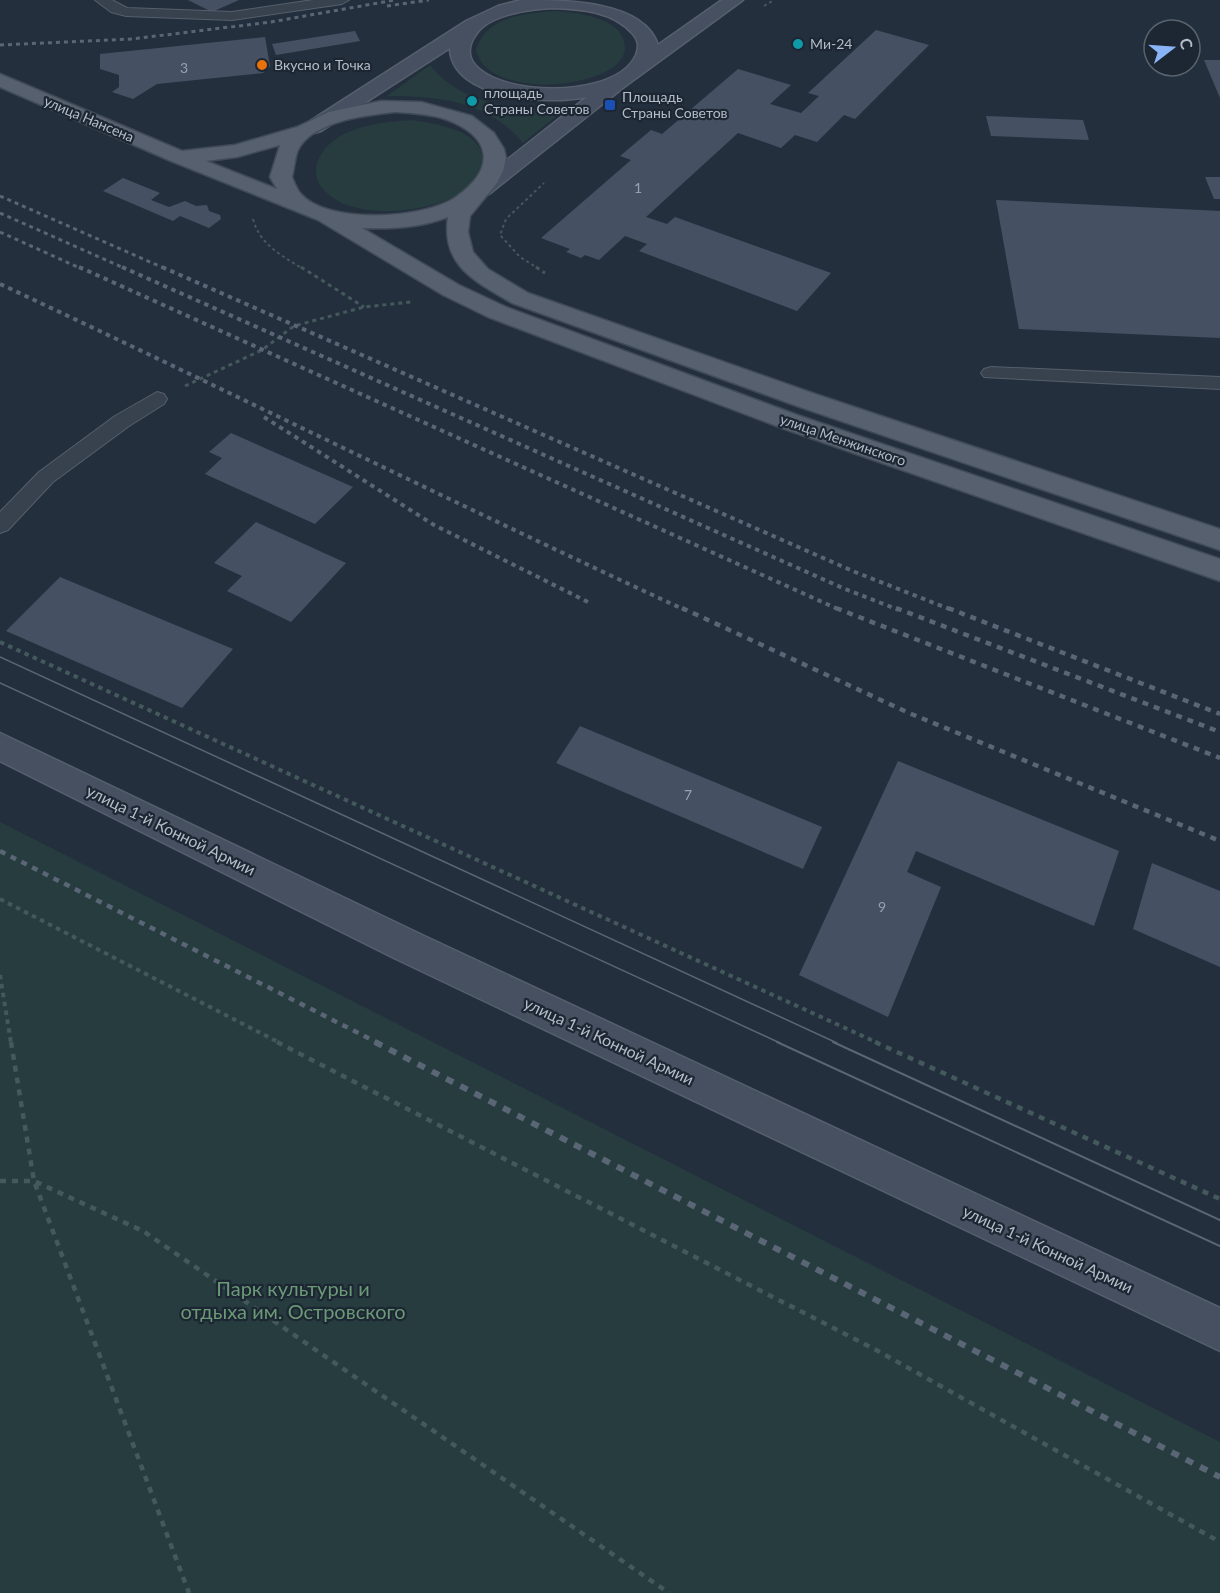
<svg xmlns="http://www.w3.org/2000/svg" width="1220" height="1593" font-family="Lato,sans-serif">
<rect width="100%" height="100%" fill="#242f3e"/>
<g fill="#263c3f">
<path d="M557,11c22,2 70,7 68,39 -1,7 -7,14 -13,18 -30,20 -104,26 -130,-5 -2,-3 -4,-8 -6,-12 9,-35 50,-38 81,-40z"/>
<path d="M430,65c32,41 87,44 135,44l-42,34c-34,-42 -85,-47 -136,-47z"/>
<path d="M412,120c21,3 76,11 70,43 -2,11 -8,20 -17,27 -32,24 -119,34 -145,-5 -4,-6 -5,-15 -3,-22 13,-36 62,-41 95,-43z"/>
<polygon points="0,822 1220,1442 1220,1593 0,1593"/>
</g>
<g fill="#455162">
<polygon points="188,0 239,0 212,12"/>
<polygon points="876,30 929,45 855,119 844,115 817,142 795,135 781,148 738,133 646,217 667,224 675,217 831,273 797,311 639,251 647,244 625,236 599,260 585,255 581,258 566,252 570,249 541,238 631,160 620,156 651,130 662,134 738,69 791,85 770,104 801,113 819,96 808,93"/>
<polygon points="355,31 360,41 276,55 272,44"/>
<polygon points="265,37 270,66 263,73 157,84 133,99 112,92 119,87 119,75 100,69 100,54"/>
<polygon points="1204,60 1220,60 1220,98"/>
<polygon points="986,116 1083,120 1089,140 991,136"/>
<polygon points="1205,177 1220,177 1220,199 1214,199"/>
<polygon points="123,178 160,193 151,200 169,207 185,201 196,206 207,205 209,211 220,215 221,219 209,228 180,216 173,221 103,191"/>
<polygon points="996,200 1220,211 1220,338 1019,329"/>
<polygon points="231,433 353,487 315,524 205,474 222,458 209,452"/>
<polygon points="256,522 346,563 291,622 227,591 242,576 214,563"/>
<polygon points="60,577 233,649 182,708 6,631"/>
<polygon points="580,726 822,827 803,869 556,763"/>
<polygon points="898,761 1119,851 1094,926 916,851 907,872 941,887 888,1017 799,975"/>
<polygon points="1152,863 1220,891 1220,967 1133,929"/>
</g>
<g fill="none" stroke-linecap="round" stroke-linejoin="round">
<g stroke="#565f6c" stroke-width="2">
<g id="service">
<polygon points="95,0 112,0 127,8 232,12 313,0 349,0 342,4 232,20 126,16 111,12"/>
<polygon points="991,367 1220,377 1220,389 984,377 981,373 984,369"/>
<polygon points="157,392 164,394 167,399 164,404 129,426 53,482 8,530 0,533 0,512 39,472 115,416"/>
</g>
</g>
<g stroke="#565f6c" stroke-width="3">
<g id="secondary">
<path d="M521,0c42,0 123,0 137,45l64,-45h21l-119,87 -135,107 -8,2 -8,-2 -3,-5 117,-92c-37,8 -136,3 -137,-49l-129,83 -7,2 -7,-2 -3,-4 3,-4 159,-102 32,-15zM553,8c28,1 60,3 80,26 6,7 6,13 3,21 -25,56 -204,37 -159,-22 14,-19 54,-24 76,-25z"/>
<polygon points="0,733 420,934 1220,1308 1220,1351 394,958 0,761"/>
</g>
</g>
<g stroke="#414a57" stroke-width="3">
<path id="primary" d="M0,74l182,77 53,-6 62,-18 32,-15 52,-11 40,1 51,14 22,17 10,16 2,9 -3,13 -6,12 -27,33 -2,16 5,20 15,17 40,24 287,101 405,135v21l-423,-144 -285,-103c-37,-22 -71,-37 -64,-86 -28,11 -57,12 -86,11l97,57 47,22 294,109 420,143v22l-438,-153 -294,-111 -45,-22 -125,-75 -147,-59 -171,-74zM395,112c16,1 34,2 50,7 47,17 52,49 11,78 -31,22 -130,28 -156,-4 -3,-4 -6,-11 -8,-16 2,-8 3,-20 6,-27 14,-29 69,-35 97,-38zM280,145l-10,32 7,12 -71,-28 31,-4z"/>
</g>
<g stroke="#44595c" stroke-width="2" stroke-dasharray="3 3" stroke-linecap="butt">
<polyline points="764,6 774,0"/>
<path d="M253,219c7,26 28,36 50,50"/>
<polyline points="539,269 520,257 500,235 506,219 544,183"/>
</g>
<g stroke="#44595c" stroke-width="3" stroke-dasharray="4 4" stroke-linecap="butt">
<polyline points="301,267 364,307"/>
<polyline points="536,267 545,273"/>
<polyline points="185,386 262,350 294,326 364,307 411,302"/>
</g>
<g stroke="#44595c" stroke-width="4" stroke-dasharray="4.5 4.5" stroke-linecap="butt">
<polyline points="0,642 878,1043"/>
<polyline points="0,899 280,1043"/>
<polyline points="0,975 11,1043"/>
</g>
<g stroke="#44595c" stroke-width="4.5" stroke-dasharray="6 6" stroke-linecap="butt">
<polyline points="11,1042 34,1181 189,1593"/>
<polyline points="277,1042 878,1351 1220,1542"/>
<polyline points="875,1042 1220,1199"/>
<polyline points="0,1181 34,1181 143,1231 669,1593"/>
</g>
<use href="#service" fill="#38414e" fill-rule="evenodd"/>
<use href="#secondary" fill="#465061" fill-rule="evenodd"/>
<use href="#primary" fill="#56606e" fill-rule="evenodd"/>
<g stroke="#5a6575" stroke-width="1.5">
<polyline points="0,657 837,1043"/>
<polyline points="0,683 780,1043"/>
</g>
<g stroke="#5a6575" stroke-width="2">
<polyline points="777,1042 1220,1246"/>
<polyline points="833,1042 1220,1220"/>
</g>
<g stroke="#5a6575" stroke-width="3" stroke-dasharray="4 4" stroke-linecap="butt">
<polyline points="387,6 429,0"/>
<polyline points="0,45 132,39 271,22 395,0"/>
<polyline points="0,196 166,269"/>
<polyline points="0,213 126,269"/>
<polyline points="0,232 82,269"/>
</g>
<g stroke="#5a6575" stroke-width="4" stroke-dasharray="4.5 4.5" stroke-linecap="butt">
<polyline points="79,267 840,610"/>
<polyline points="122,267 845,589 899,610"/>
<polyline points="162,267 855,572 952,610"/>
<path d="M0,284c229,107 455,220 685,326"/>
<polyline points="264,417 434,525 592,604"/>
</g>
<g stroke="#5a6575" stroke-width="4.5" stroke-dasharray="6 6" stroke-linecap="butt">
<polyline points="682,608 909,713 1220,841"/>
<polyline points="836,608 1220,758"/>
<polyline points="896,608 1220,732"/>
<polyline points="948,608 1220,714"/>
<polyline points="0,851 378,1043"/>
</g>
<polyline stroke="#5a6575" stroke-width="6" stroke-dasharray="8 8" stroke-linecap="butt" points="375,1042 1220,1477"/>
</g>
<g fill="#0f9aa8" stroke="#1d2633" stroke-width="2">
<circle cx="798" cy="44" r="6"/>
<circle cx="472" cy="101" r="6"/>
</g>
<circle fill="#e8710a" stroke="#1d2633" stroke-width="2" cx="262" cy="65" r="6"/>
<rect fill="#1a4fb4" stroke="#1d2633" stroke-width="2" x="604" y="99" width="12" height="12" rx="3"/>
<g text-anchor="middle" stroke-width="4.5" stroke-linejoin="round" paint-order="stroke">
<g font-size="14" fill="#b4bcc9" stroke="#1d2633" text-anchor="start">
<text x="810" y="49">Ми-24</text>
<text x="274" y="70">Вкусно и Точка</text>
<text x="484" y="98">площадь<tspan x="484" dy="16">Страны Советов</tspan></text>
<text x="622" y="102">Площадь<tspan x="622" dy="16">Страны Советов</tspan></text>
</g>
<g font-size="14" fill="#98a1af">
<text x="184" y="73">3</text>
<text x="638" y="193">1</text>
<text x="688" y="800">7</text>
<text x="882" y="912">9</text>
</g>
<g font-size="14" fill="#b4bcc9" stroke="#1d2633">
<text transform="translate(89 119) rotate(23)" y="5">улица Нансена</text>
<text transform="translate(843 440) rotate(19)" y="5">улица Менжинского</text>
</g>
<g font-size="16" fill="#b4bcc9" stroke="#1d2633">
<text transform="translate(171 830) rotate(26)" y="6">улица 1-й Конной Армии</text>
<text transform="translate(609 1041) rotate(25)" y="6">улица 1-й Конной Армии</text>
<text transform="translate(1048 1249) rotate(25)" y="6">улица 1-й Конной Армии</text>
</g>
<g font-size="20" fill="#6b9a76" stroke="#1d2633">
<text x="293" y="1296">Парк культуры и<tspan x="293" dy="23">отдыха им. Островского</tspan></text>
</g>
</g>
<g transform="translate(1172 48) rotate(73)"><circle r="28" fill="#1d2633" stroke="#59626f" stroke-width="1.5"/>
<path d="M0-4.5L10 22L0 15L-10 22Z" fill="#8ab4f8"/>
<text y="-9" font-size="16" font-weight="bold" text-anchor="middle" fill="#b4bcc9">С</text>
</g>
</svg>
